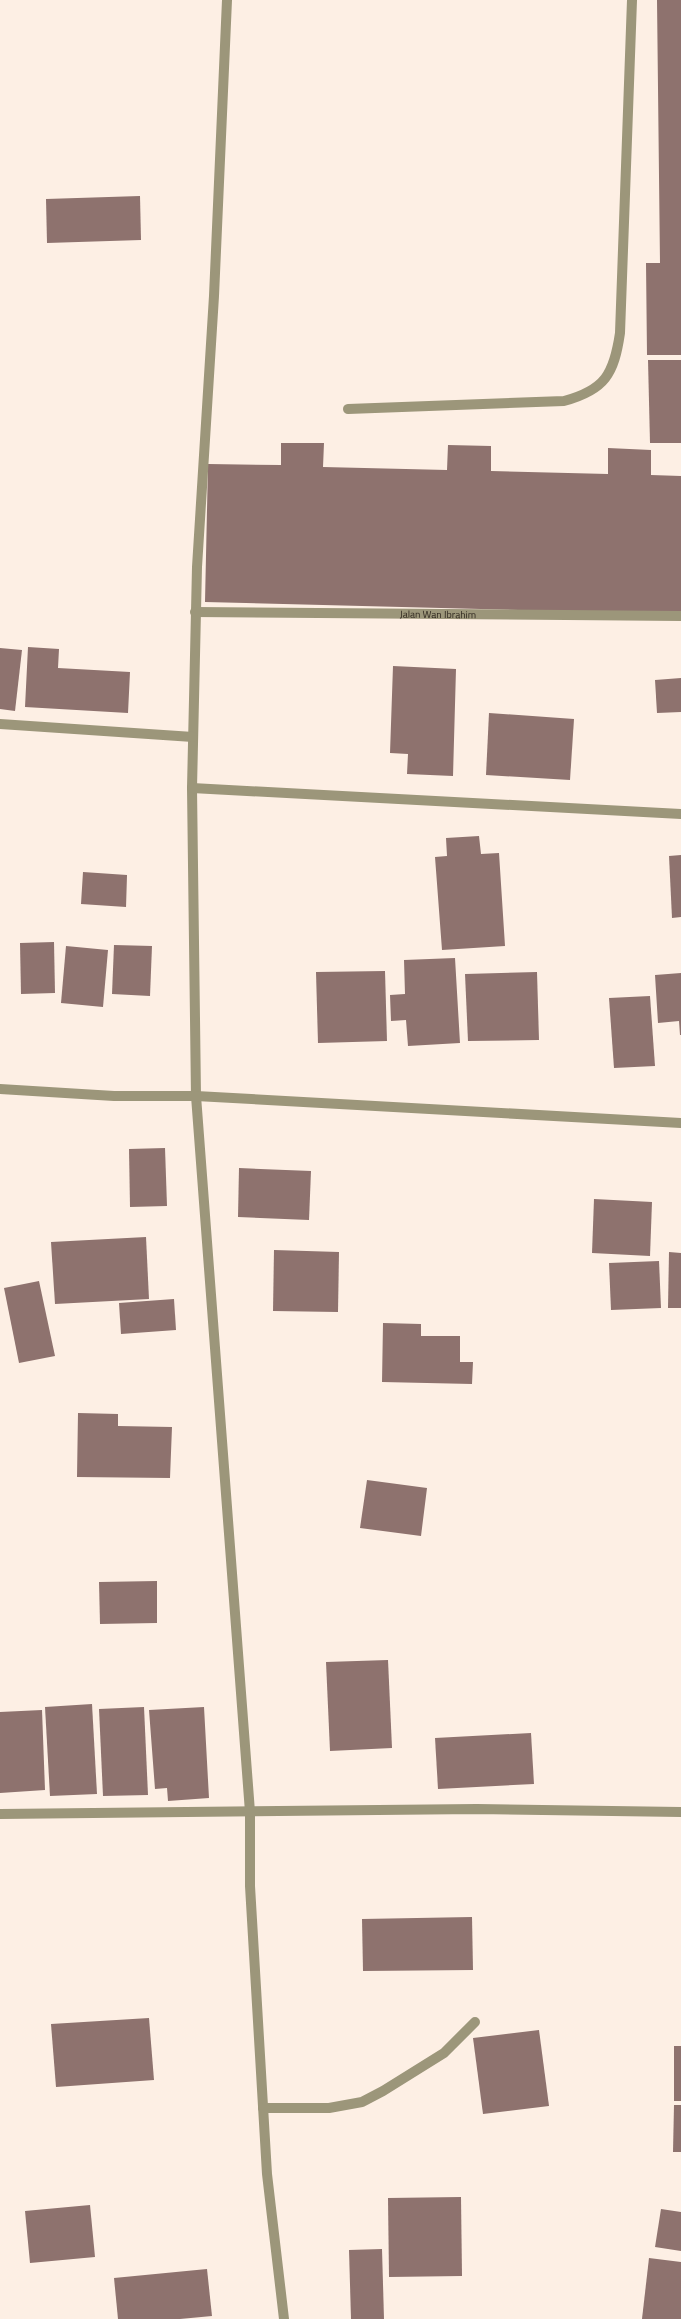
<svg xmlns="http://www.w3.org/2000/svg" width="681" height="2319" font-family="'Titillium Web',sans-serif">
<rect width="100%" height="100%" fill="#fdefe4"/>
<g fill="#8e726e">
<polygon points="657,0 681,0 681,355 647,355 646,263 660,263"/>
<polygon points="140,196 141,240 47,243 46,199"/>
<polygon points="648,360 681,360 681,443 650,443"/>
<polygon points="281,443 324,443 323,467 447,470 448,445 491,446 491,471 608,474 608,448 651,450 651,475 681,476 681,614 205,602 208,464 281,465"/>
<polygon points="28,647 59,649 58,668 130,672 128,713 25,707"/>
<polygon points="0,648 22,650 15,711 0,709"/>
<polygon points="393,666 456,669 453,776 407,774 408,754 390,753"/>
<polygon points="681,678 681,712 657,713 655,680"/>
<polygon points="489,713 574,719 570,780 486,775"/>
<polygon points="479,836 481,854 499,853 505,946 442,950 435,857 447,856 446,838"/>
<polygon points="681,855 681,917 672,918 669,856"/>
<polygon points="83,872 127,875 126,907 81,904"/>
<polygon points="54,942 55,993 21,994 20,943"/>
<polygon points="114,945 152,946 150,996 112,994"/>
<polygon points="66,946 108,950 103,1007 61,1003"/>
<polygon points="455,958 460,1043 408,1046 406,1020 391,1021 390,995 405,994 404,960"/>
<polygon points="385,971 387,1041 318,1043 316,972"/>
<polygon points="537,972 539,1040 468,1041 465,974"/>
<polygon points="681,973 681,1035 680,1035 679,1021 658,1023 655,975"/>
<polygon points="650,996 655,1066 614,1068 609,998"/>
<polygon points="165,1148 167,1206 130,1207 129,1149"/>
<polygon points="239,1168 311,1171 309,1220 238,1217"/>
<polygon points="594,1199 652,1202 650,1256 592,1253"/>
<polygon points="146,1237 149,1299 55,1304 51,1242"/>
<polygon points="274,1250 339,1252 338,1312 273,1311"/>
<polygon points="669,1252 681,1253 681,1308 668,1308"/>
<polygon points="659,1261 661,1308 611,1310 609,1263"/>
<polygon points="39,1281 55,1356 19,1363 4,1288"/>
<polygon points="174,1299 176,1330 121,1334 119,1303"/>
<polygon points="383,1323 421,1324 421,1336 460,1336 460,1362 473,1362 472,1384 382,1382"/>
<polygon points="78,1413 118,1414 118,1426 172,1427 170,1478 77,1477"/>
<polygon points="367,1480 427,1488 421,1536 360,1528"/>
<polygon points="157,1581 157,1623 100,1624 99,1582"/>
<polygon points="388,1660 392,1748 330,1751 326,1662"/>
<polygon points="92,1704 97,1794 50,1796 45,1707"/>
<polygon points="144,1707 148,1795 103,1796 99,1709"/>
<polygon points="204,1707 209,1798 168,1801 167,1788 155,1789 149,1710"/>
<polygon points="42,1710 45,1790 0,1793 0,1712"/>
<polygon points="531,1733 534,1784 438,1789 435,1738"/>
<polygon points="472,1917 473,1970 363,1971 362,1919"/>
<polygon points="149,2018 154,2080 56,2087 51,2024"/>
<polygon points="539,2030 549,2106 483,2114 473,2038"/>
<rect x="674" y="2046" width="7" height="55"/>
<polygon points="674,2105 681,2105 681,2152 673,2152"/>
<polygon points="461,2197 462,2276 389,2277 388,2198"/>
<polygon points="90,2205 95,2257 30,2263 25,2211"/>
<polygon points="661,2209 681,2212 681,2251 655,2247"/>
<polygon points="382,2249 384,2319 351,2319 349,2250"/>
<polygon points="649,2258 681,2262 681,2319 642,2319"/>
<polygon points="207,2269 212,2316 180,2319 118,2319 114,2278"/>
</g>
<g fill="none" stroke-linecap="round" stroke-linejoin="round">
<g stroke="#9c967a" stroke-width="10">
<polyline points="227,0 214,296 197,567 192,788 196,1096 250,1812 250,1886 267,2174 284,2319"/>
<path d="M348,409l216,-8c41,-11 50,-27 56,-68l12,-333"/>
<path id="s1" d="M195,612l486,4"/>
<polyline points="0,724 193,737"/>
<polyline points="192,788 681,814"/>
<polyline points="0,1089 114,1096 196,1096 681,1123"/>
<polyline points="0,1814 477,1809 681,1812"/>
<polyline points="263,2108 329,2108 362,2102 383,2091 444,2053 475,2022"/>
</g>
</g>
<g text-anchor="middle" stroke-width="4" stroke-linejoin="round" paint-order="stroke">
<g font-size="10" fill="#2e261e" stroke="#fff">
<text dy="4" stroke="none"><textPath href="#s1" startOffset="243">Jalan Wan Ibrahim</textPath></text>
</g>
</g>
</svg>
